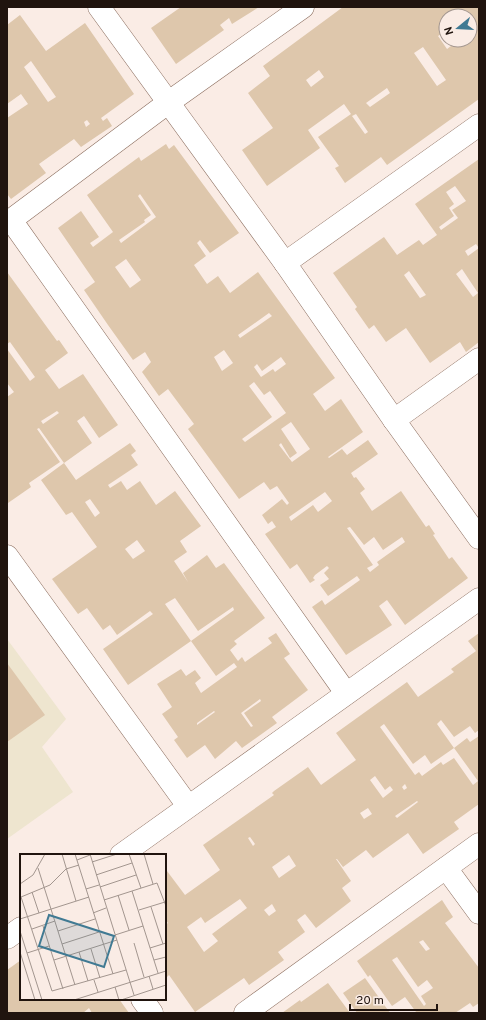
<svg xmlns="http://www.w3.org/2000/svg" width="486" height="1020" font-family="Overpass,sans-serif">
<rect width="100%" height="100%" fill="#faece5"/>
<polygon fill="#eee5cf" points="7,639 66,719 42,747 73,792 7,839"/>
<g fill="#dec7ac" fill-rule="evenodd">
<polygon points="181,7 259,7 232,24 229,18 220,25 224,30 176,64 151,28"/>
<path d="M343,7h136v92l-92,66 -6,-8 -36,26 -10,-15 4,-2 -21,-29 33,-23 -7,-10 -36,26 12,18 -53,38 -25,-36 31,-22 -25,-35 22,-17 -7,-10zM446,16h24v24h-11l-12,9 -9,-13 8,-5zM423,47l23,33 -9,6 -23,-33zM319,70l5,7 -13,10 -5,-7zM387,88l3,5 -20,14 -4,-4zM356,114l12,18 -3,2 -13,-18z"/>
<path d="M20,15l26,36 39,-28 49,71 -33,24 2,3 4,-3 5,8 -31,21 -7,-8 -35,25 7,9 -35,26 -4,-5v-76l21,-14 -7,-10 -14,10v-79zM31,61l25,36 -8,5 -24,-35zM87,120l3,4 -4,3 -2,-5z"/>
<path d="M166,144l3,5 5,-4 65,88 -29,20 -10,-13 -3,3 9,13 -12,9 13,19 11,-8 12,17 28,-21 77,106 -22,16 12,17 16,-12 22,33 -35,25 1,1 13,-9 5,6 21,-15 10,14 -27,19 3,5 2,-1 9,12 -5,4 12,18 29,-20 25,36 3,-2 6,9 -2,1 16,24 3,-2 16,21 -63,47 -18,-25 -8,6 13,19 -46,30 -34,-48 10,-7 3,5 35,-25 -3,-4 -29,20 -8,-11 9,-6 -5,-6 5,-5 -2,-2 -12,9 -2,3 2,2 -5,3 -13,-19 -7,5 -25,-35 11,-7 -4,-6 -4,3 -6,-9 20,-16 5,6 2,-2 -12,-17 -7,4 -6,-8 -25,17 -51,-70 6,-5 -26,-35 -9,7 -17,-24 9,-10 -6,-10 -12,8 -25,-35 -24,-35 11,-8 -37,-54 23,-17 18,26 -9,6 3,4 20,-15 -26,-37 52,-38 2,4zM140,194l16,23 -35,26 -2,-3 26,-18 -1,-2 7,-5 -13,-19zM126,259l15,21 -11,8 -15,-21zM269,313l3,3 -32,22 -2,-3zM224,350l9,13 -11,8 -8,-14zM281,357l5,7 -11,8 -2,-3 -12,8 -7,-10 3,-3 5,7zM254,382l10,13 6,-4 16,22 -41,29 -3,-3 30,-22 -23,-31zM291,422l19,27 -18,13 -13,-17 2,-2 9,15 7,-5 -16,-24zM325,492l7,9 -14,11 -5,-7 -22,16 -2,-4zM350,527l14,18 10,-8 9,13 19,-13 3,5 -28,20 2,3 -9,7 -3,-4 6,-3 -26,-37z"/>
<path d="M479,159v183l-13,10 -6,-10 -30,21 -24,-35 -20,14 -12,-17 -5,4 -14,-20 2,-2 -24,-34 51,-36 13,18 22,-15 4,5 14,-10 -22,-31zM455,186l11,15 -14,9 6,8 -17,12 -2,-3 15,-11 -5,-8 5,-4 -8,-12zM476,244l3,4 -11,8 -3,-5zM462,269l16,24 -5,4 -17,-23zM409,271l17,24 -6,3 -16,-23z"/>
<path d="M7,272l50,69 2,-1 9,13 -23,17 14,19 24,-15 35,51 -19,13 -15,-22 -7,5 15,22 -28,20 -25,-35 -2,1 23,33 -31,21 2,4 -23,16 -1,-106 7,-5 -7,-9v-34l23,32 5,-4 -25,-35 -3,2zM57,411l2,2 -16,11 -2,-3z"/>
<path d="M130,443l6,8 -5,4 7,10 -30,20 2,3 11,-7 6,9 13,-9 16,24 19,-14 26,35 -21,15 7,11 -13,9 14,21 -5,-9 24,-18 9,13 8,-5 41,55 -31,23 3,3 -7,6 8,11 4,-4 3,5 27,-19 -4,-5 8,-5 14,21 -6,4 24,32 -36,27 5,6 -35,25 -6,-7 -21,18 -10,-14 -18,13 -13,-18 4,-3 -16,-23 10,-7 -15,-23 24,-15 5,7 9,-6 6,8 -6,5 6,10 36,-26 -3,-4 -18,13 -25,-35 43,-31 -1,-3 -35,24 -23,-33 -10,6 26,37 -63,44 -25,-36 50,-35 -3,-3 -33,24 -7,-10 -7,5 -16,-22 -9,6 -26,-35 45,-32 -25,-35 -6,3 -25,-35 23,-17 12,17zM90,499l10,14 -5,4 -10,-15zM137,540l8,11 -12,8 -8,-10zM260,699l1,2 -17,12 9,13 -2,1 -10,-14zM214,711l1,1 -18,13v-2z"/>
<path d="M479,633v97l-4,3 -5,-7 -16,11 -13,-17 -4,4 17,24 -23,16 -6,-9 -12,9 -29,-40 -4,3 35,48 4,-3 3,4 19,-14 2,3 11,-7 19,27 5,-4 -24,-33 13,-10 3,4 9,-6v68l-25,18 5,7 -36,25 -15,-21 -35,25 -7,-8 -23,17 -6,-8h-1l15,22 -9,7 9,13 -35,27 -11,-14 -8,6 8,12 -27,20 6,8 -35,25 -5,-7 -49,34 -26,-37 -4,4v-54l3,-2 -3,-4v-47l2,-1 18,24 35,-25 -17,-25 71,-50 -2,-2 2,-2 34,-24 13,18 35,-25 -20,-27 71,-51 11,15 36,-25 -3,-3 25,-18 -8,-10zM375,776l10,14 5,-4 3,4 -10,8 -13,-18zM405,784l2,4 -3,2 -2,-3zM417,801l1,1 -21,16 -2,-2zM368,808l4,6 -8,5 -4,-6zM250,837l5,7 -2,2 -5,-8zM289,855l7,11 -17,12 -7,-11zM240,899l7,9 -35,26 6,7 -14,11 -17,-25 14,-10 4,6zM272,904l4,7 -7,5 -5,-6z"/>
<polygon points="7,663 45,715 7,742"/>
<path d="M442,900l11,17 -8,6 34,45v35l-6,4 -3,-4 -15,10h-40l1,-1 -11,-15 -13,9 -22,-31 -2,2 -11,-16zM423,940l7,9 -4,2 -7,-9zM397,957l21,30 9,-7 6,8 -12,8 5,8 -2,2 -32,-46z"/>
<polygon points="21,960 21,999 119,999 129,1013 92,1013 89,1008 83,1013 7,1013 7,970"/>
<polygon points="365,978 390,1013 357,1013 343,993"/>
<polygon points="328,983 350,1013 282,1013 300,1000 301,1002"/>
</g>
<g fill="none" stroke-linecap="round" stroke-linejoin="round">
<g stroke="#8b6d5e" stroke-width="23">
<g id="minor">
<polyline points="99,7 285,263 394,420 479,538"/>
<polyline points="11,220 346,693"/>
<polyline points="7,223 169,102 303,7"/>
<polyline points="285,263 479,125"/>
<polyline points="394,420 479,359"/>
<polyline points="7,556 188,806"/>
<polyline points="121,855 479,599"/>
<polyline points="446,868 479,913"/>
<polyline points="7,938 21,928"/>
<polyline points="142,999 152,1013"/>
<polyline points="245,1013 479,844"/>
</g>
</g>
<use href="#minor" stroke="#fff" stroke-width="22"/>
</g>
<g transform="translate(20 854)">
<rect width="146" height="146" fill="#faece5"/>
<path fill="none" stroke="#a3968f" stroke-width="1" d="M42,0l14,47M55,0l38,120M70,0l44,141M109,0l12,34M124,0l9,30M57,6l13,-5M72,8l25,-8M18,14l37,117M46,15l-16,16 -29,12 31,94 74,-21M46,15l13,-4M76,21l36,-12M0,30l13,-9 12,-21M80,33l36,-12M66,35l13,-4M112,37l26,82M12,38l7,21M98,41l11,35M84,46l53,-17 9,23M131,53l12,37M119,56l26,-8M73,59l13,-5M0,65l69,-22M23,72l20,63M12,75l23,-8M0,77l22,69M38,77l37,-12M95,81l28,-9M114,89l10,34M42,90l37,-12M130,94l16,-5M71,95l9,29M0,98l15,48M59,98l9,29M7,99l22,-7M34,106l63,-20M134,106l12,-3M129,122l4,13M74,126l4,12M95,133l4,13M54,146l92,-29M101,146l45,-15"/>
<path fill="#407a93" fill-opacity="0.15" stroke="#407a93" stroke-width="2" d="M29,61l65,21 -10,31 -65,-21z"/>
<rect width="146" height="146" fill="none" stroke="#20140e" stroke-width="2"/>
</g>
<rect width="486" height="1020" fill="none" stroke="#20140e" stroke-width="16"/>
<g transform="translate(458 28) rotate(252)"><circle r="19" fill="#faece5" stroke="#a3968f"/>
<path d="M0-3L7 15L0 10L-7 15Z" fill="#407a93"/>
<text y="-6" font-size="11" font-weight="bold" text-anchor="middle" fill="#20140e">N</text>
</g>
<path d="M350 1004v6h87v-6" fill="none" stroke="#20140e" stroke-width="2"/>
<text x="356" y="1004" font-size="12" fill="#20140e" stroke="#faece5" stroke-width="3" paint-order="stroke">20 m</text>
</svg>
